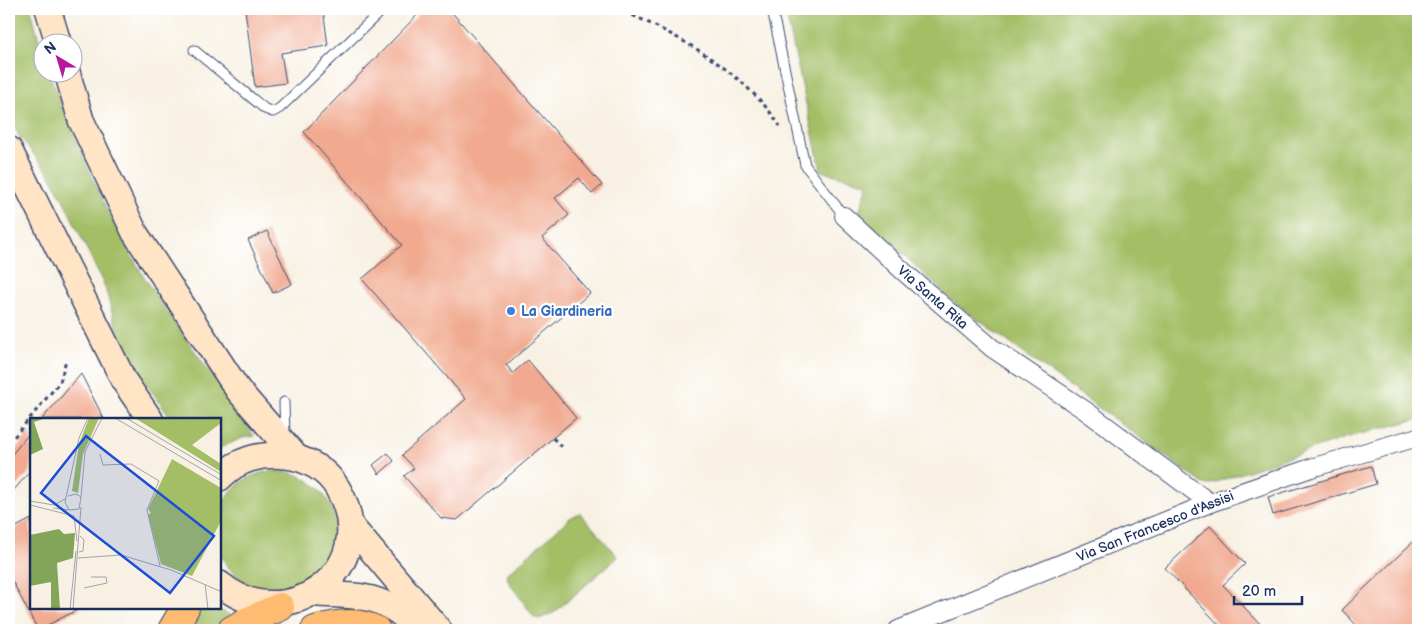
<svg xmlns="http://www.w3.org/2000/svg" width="1427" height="639" font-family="'Balsamiq Sans',sans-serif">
<rect width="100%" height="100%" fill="#fff"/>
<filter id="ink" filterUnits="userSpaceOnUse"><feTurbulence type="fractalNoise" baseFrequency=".02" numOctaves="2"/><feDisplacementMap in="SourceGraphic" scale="10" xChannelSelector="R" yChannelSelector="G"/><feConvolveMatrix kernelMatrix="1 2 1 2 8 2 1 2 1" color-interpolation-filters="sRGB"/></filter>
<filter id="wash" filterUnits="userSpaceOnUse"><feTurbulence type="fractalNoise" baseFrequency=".0096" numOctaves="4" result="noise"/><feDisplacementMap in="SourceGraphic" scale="20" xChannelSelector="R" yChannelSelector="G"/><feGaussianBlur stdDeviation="1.12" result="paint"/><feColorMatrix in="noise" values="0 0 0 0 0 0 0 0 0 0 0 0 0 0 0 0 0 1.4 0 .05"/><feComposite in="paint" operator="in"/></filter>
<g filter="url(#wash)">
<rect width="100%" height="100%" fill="#f8f1e3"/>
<g fill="#a3be65" stroke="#5f7662">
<path d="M9,9h22l11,43v20l7,1c24,60 48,120 79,177 37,65 85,123 126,186l-12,2 -22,10v-29h-48l-41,-56 -13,-30 -13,-46 -44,-92 -13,-23 -29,-36 -10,-19z"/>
<polygon points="785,9 1418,9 1418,419 1345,438 1207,485 1202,483 955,303 859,213 868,184 821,171"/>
<circle cx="276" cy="531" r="60"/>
<polygon points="580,513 618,557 555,612 539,619 534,617 508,581 507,574 570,518"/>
<polygon points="199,608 217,608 230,615 213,630 188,630"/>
</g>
<g id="blocks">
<g fill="#f1aa90">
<polygon points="245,9 323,9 328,46 281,53 286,83 255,87"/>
<polygon points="423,9 449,9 602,185 592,194 579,178 555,198 569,215 542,238 590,293 506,365 513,373 528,360 576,418 457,520 441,518 404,476 414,468 402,455 466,399 362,279 402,245 304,132"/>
<polygon points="267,231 292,284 273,293 248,240"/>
<polygon points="81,374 104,419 42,419"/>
<polygon points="31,431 31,470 14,490 9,484 9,458"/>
<polygon points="388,453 394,461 379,474 373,465"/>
<polygon points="1371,466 1376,484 1273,515 1268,497"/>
<polygon points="31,519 31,608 81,608 38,630 9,575 9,531"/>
<polygon points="1210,526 1245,564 1223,585 1266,630 1224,630 1165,568"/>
<polygon points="1418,537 1418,630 1361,630 1342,610"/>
</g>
</g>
</g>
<g filter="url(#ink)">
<use href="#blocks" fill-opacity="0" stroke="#3c4c72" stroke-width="1"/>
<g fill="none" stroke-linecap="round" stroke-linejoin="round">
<g stroke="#3c4c72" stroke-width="11">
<g id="lane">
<polyline points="772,9 805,165 844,216"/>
<polyline points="194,50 265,109 273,112 280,108 383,9"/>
<polyline points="284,402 285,437"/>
</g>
</g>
<g stroke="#3c4c72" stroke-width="20">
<g id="street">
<polyline points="844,216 904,272 992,348 1086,411 1210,503"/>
<polyline points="898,630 1210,503 1311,468 1418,437"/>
</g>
</g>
<g stroke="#3c4c72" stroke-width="28">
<g id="secondary">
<polyline points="48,9 58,42"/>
<polyline points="67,72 81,120 135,233 238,390 296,457"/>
<polyline points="9,149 124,381 150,419"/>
<path d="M220,478c17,-19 42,-25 66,-22 21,2 42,15 52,33 46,80 -53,150 -118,95"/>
<polyline points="351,526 439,630"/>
<path d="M318,594c43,2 69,0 99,36"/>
</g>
</g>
<g stroke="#3c4c72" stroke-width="30">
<g id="highway">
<polyline points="172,630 185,608"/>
<polyline points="232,630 246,622 280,607"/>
<path d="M315,630c19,-6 42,-10 61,0"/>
</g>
</g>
<g stroke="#3c4c72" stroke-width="3" stroke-dasharray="4 4" stroke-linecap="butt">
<path d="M618,9c59,25 126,62 162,117"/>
<polyline points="553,438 562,448"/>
<polyline points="9,443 60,382 66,360"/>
</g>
<use href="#lane" stroke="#fff" stroke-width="9"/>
<use href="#street" stroke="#fff" stroke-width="18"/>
<use href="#secondary" stroke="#ffe4c6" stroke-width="25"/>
<use href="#highway" stroke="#febb71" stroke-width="28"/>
</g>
</g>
<circle fill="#3f7fe0" stroke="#fff" stroke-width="2" cx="511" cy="311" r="5"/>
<g text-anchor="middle" stroke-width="4.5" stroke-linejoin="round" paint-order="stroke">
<g font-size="14" fill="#1b2f5e" stroke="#fff">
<text transform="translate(933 297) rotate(41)" y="5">Via Santa Rita</text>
<text transform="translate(1155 526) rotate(-22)" y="5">Via San Francesco d'Assisi</text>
</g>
<g font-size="14" font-weight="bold" fill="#366cbe" stroke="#fff" text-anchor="start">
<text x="521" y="316">La Giardineria</text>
</g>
</g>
<g transform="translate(30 418)">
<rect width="191" height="191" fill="#f8f1e3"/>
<path d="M59,0h10l-16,36 -5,39 -6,-2 7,-47zM105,0h86v5l-29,22 29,19v8zM142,41l49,29v33l-29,55 -31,-12 -13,-49 3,-2 -3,-4z" fill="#a3be65"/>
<path d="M0,0h16l-12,4 9,27 -13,6zM29,111l5,5 11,-1 -2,25 -16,5 3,46h-9v-27l-21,4v-51z" fill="#82a55a"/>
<path fill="none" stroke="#a0a3ae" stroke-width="1" d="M85,0l107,63M96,0l96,57M70,36l3,11 28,-1 28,17 -12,29 13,56M38,78l8,-2 5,3 -2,12 -10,1 -4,-8 14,-64 9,-20M51,79l4,-45 17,-34M0,83l24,4 11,-6M0,87l44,11 3,25M23,90l16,2M49,134l4,-1 1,-11 -4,-4M48,140l43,-3 50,15 51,22M175,166l3,25M54,170l23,-5 -1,-6h-15M40,191l6,-58M43,191l8,-102"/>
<path fill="#1d4ed8" fill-opacity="0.15" stroke="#1d4ed8" stroke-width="2.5" d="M56,18l128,100 -44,57 -129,-100z"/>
<rect width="191" height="191" fill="none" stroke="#1b2f5e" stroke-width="2.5"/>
</g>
<rect width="1427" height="639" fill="none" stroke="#fff" stroke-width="30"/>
<g transform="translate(58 58) rotate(322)"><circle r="24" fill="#ffffff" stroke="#a4acbf"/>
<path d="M0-4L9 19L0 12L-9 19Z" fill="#b5179e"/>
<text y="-8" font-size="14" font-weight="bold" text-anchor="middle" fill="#1b2f5e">N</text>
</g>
<path d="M1234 596v8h68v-8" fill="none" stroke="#1b2f5e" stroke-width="2.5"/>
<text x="1242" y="596" font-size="15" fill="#1b2f5e" stroke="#ffffff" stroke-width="4" paint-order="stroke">20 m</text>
</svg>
